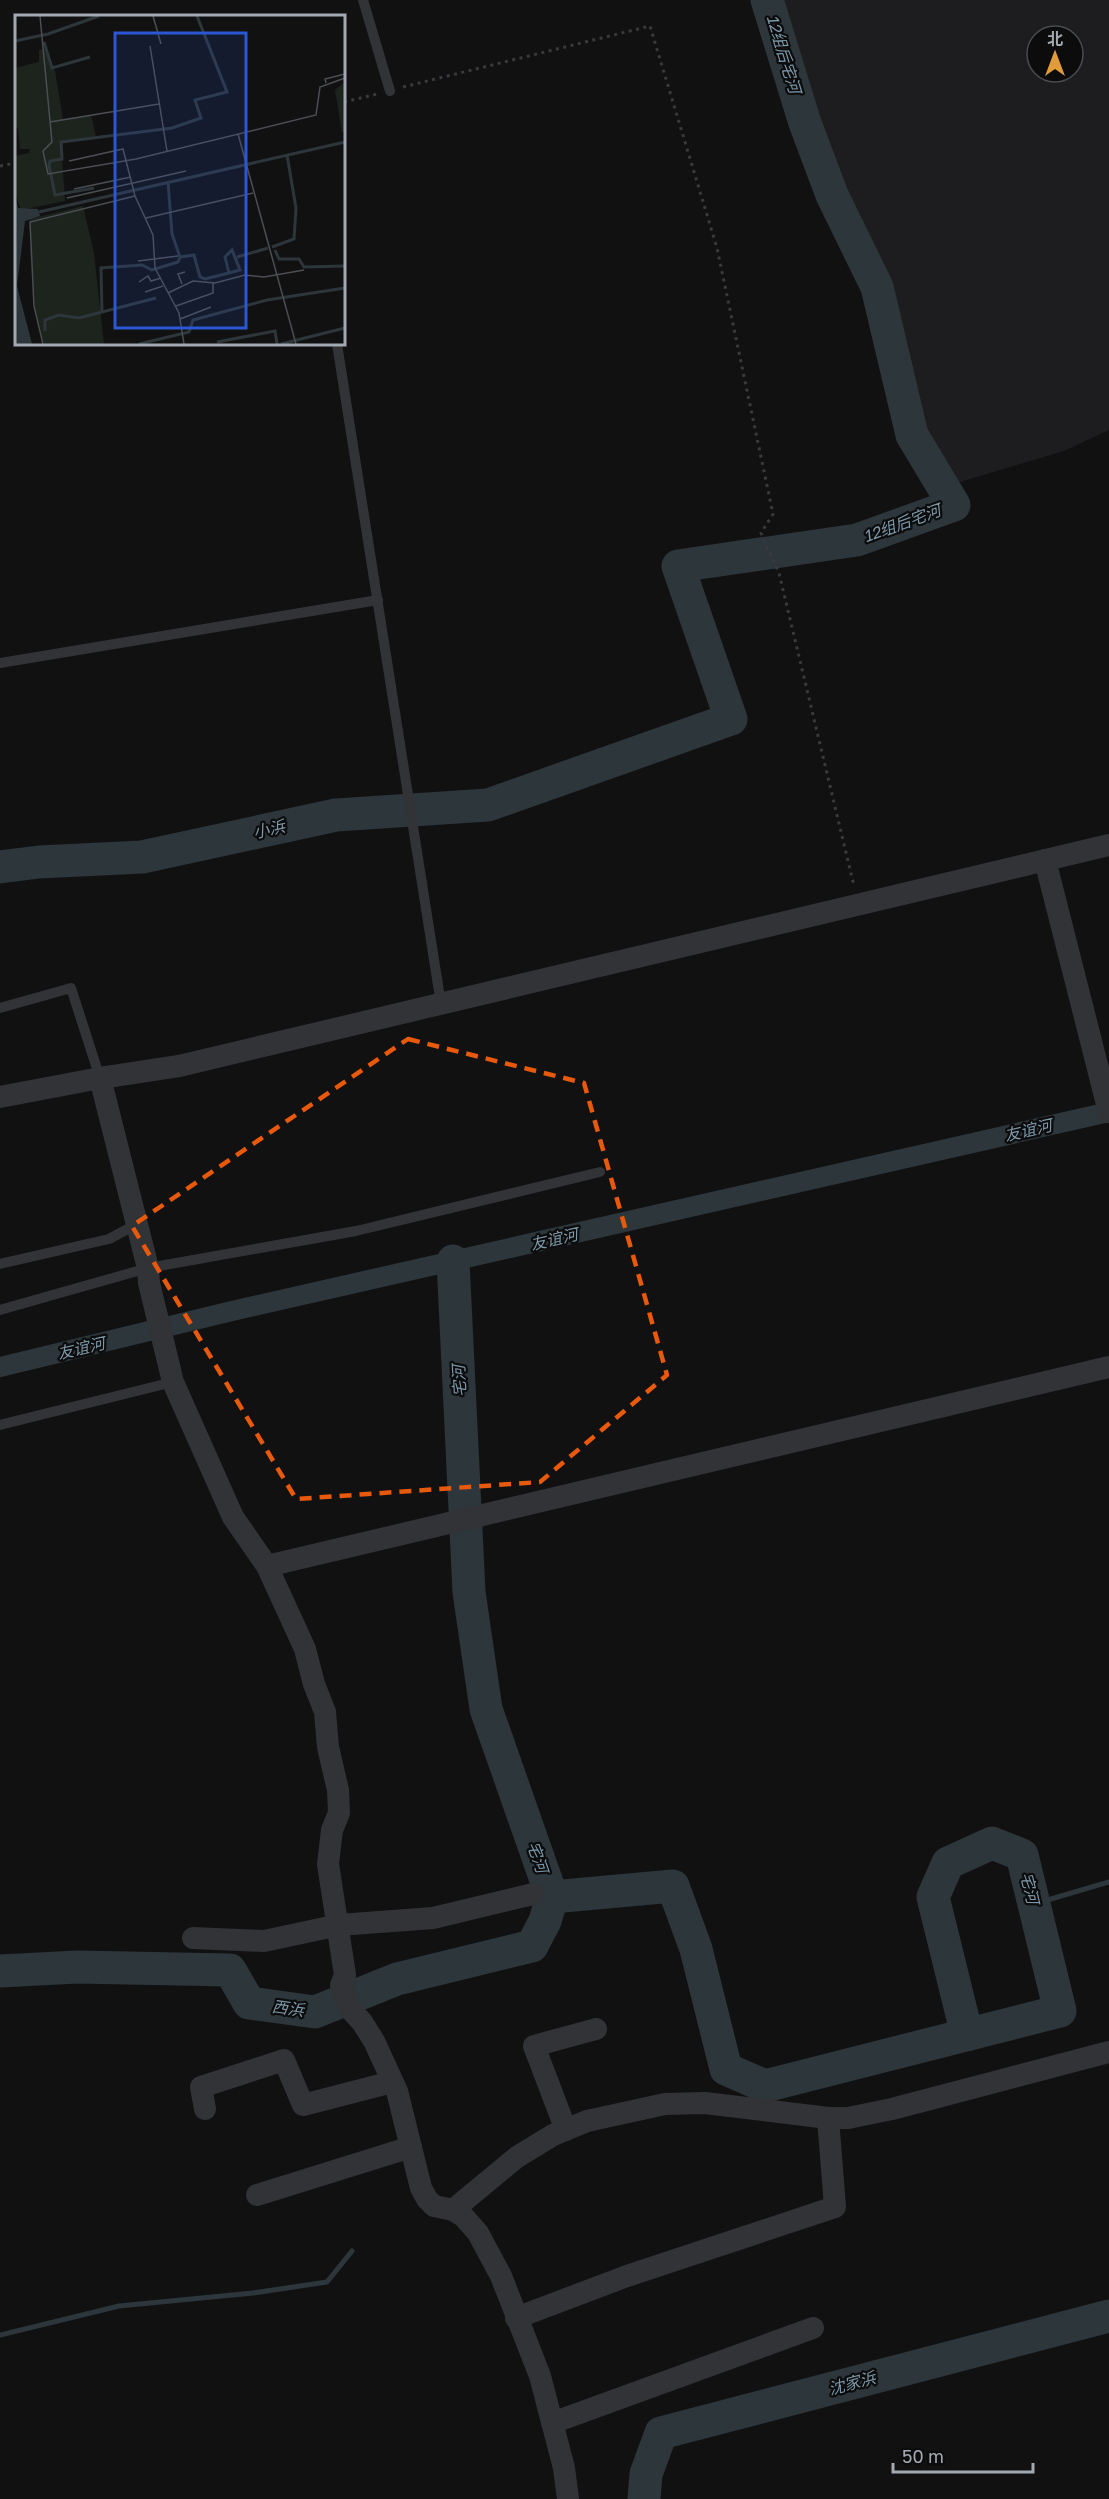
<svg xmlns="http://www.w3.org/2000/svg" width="1109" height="2499" font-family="'Golos Text','Noto Sans SC',sans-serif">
<rect width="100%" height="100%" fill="#111112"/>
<path fill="#1d1d1f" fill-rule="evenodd" d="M763,0h346v430l-45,21 -121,36 -88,-247zM1037,36h36v36h-36z"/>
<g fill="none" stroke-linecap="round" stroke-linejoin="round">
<g stroke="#2d363b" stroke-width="5">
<polyline points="1034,1904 1109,1882"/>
<polyline points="0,2335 119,2306 253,2293 327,2282 352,2251"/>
</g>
<polyline stroke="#2d363b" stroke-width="20" points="0,1367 232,1311 1109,1112"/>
<g stroke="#2d363b" stroke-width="33">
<polyline points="0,867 39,862 142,857 336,815 488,805 731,719 678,566 857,540 954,505 912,435 877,287 832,195 805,123 767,0"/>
<polyline points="453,1261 469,1592 486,1709 552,1897 673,1886 696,1949 726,2069 765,2086 1060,2011 1022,1855 992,1843 948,1863 933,1897 967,2035"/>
<polyline points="0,1971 77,1967 230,1970 249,2003 315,2012 397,1979 532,1946 545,1921 552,1897"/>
<polyline points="644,2499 646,2474 661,2433 1109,2316"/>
</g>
<g stroke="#383a3d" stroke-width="3" stroke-dasharray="3 4.5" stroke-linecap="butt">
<polyline points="403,87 650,26 717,248 773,514 761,533 779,573 854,886"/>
<polyline points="344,102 377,94"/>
<polyline points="0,166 16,163"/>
</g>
<g stroke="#323337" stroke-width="10">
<polyline points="363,0 390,91"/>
<polyline points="337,344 441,1004"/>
<polyline points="0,663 378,600"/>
<polyline points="0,1008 71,988 100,1078"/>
<polyline points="0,1264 109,1239 137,1224"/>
<polyline points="0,1310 148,1268 356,1231 600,1172"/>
<polyline points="0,1425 173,1382"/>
</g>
<g stroke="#323337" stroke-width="22">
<polyline points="1045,860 1109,1112"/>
<polyline points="100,1078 148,1268 149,1283 173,1382 233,1517 267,1566 305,1649 314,1684 325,1712 328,1747 338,1790 339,1813 332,1830 328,1864 345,1975 341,1985 349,2008 362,2022 374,2041 397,2091 421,2188 427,2199 434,2206 453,2210 463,2216 478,2233 501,2276 540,2376 564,2468 568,2499"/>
<polyline points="0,1097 100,1078 179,1066 1109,845"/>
<polyline points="267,1566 1109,1367"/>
<polyline points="193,1938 264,1941 339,1925 433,1918 533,1894"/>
<polyline points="205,2109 201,2087 284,2060 303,2105 392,2082"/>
<polyline points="566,2130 534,2046 596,2029"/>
<polyline points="257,2195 411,2147"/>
<polyline points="453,2210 517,2157 553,2135 587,2121 665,2104 705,2103 828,2118 848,2118 892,2109 1109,2052"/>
<polyline points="516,2318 627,2276 835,2207 828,2118"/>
<polyline points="552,2423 813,2328"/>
</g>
</g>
<path fill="none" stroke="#e8590c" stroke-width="4.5" stroke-dasharray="12 8" stroke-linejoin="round" d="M408,1039l176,44 83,292 -127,107 -244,17 -164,-273z"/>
<g text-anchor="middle" stroke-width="4.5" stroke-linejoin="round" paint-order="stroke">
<g font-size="16" font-style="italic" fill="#7d99aa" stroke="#0c0c0d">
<text transform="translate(784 54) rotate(73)" y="6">12组后宅河</text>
<text transform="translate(902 523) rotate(-20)" y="6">12组后宅河</text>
<text transform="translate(269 829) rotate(-12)" y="6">小浜</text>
<text transform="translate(1028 1130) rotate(-13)" y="6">友谊河</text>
<text transform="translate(554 1239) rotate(-13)" y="6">友谊河</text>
<text transform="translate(81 1348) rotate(-13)" y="6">友谊河</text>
<text transform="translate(459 1381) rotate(-93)" y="6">宅河</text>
<text transform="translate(538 1857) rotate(71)" y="6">宅河</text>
<text transform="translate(1030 1888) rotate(77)" y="6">宅河</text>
<text transform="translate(288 2008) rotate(8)" y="6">西浜</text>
<text transform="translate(852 2383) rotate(-15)" y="6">沈家浜</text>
</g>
</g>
<g transform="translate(15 15)">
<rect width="330" height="330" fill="#111112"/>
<path d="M31,33l9,23 8,48 28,-4 5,22 -35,6 4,58 -44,9 -6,-16v-38l14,-3 1,-4h-10l-2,-21h-3v-60l24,-6v-12zM330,67v50h-3l-7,-42zM68,191l11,47 10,91h-60l-9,-37 -5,-88z" fill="#1d241e"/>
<path d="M0,181l3,12 20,1 2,7 -15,5 -8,65 15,58h-17z" fill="#2d363b"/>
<path fill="none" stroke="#2d363b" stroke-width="3" d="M0,26l33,-7 51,-18M29,27l8,26 38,-11M153,167l4,52 8,23 14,-2 6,22 5,2 24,-6 11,-3 -8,-20 -7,7 4,16M79,173l-39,7 -6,-30 1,-4 12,-2 -1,-17 111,-14 29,-10 -6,-18 32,-8 -30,-76M24,197l306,-70M257,232l22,-8 2,-31 -9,-53M260,235l4,9h20l5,8 41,-1M222,242l31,-9M87,297l-1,-44 41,-3 10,5 26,-8 2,-5M30,316v-11l14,-5 20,3 77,-20M202,327l58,-11 2,13M124,329l50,-12 4,-12 74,-20 78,-12M266,329l64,-16"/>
<path fill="none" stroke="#4b4e52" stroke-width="1.5" d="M25,1l12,126 -9,9 5,23 88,-15 180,-44 4,-28 25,-9M138,1l8,28M135,31l17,105M311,68l-1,-4 20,-5M35,107l109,-18M223,119l58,210M54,146l54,-12 12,47 18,39 2,33 24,45 5,31M59,174l57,-12M52,183l119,-27M131,203l107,-25M123,246l40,-5M124,267l9,-6 3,5 10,-3M167,269l-4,-10 7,-2M130,277l18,-6M153,278l25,-12 22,2 30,-8 19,2 40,-7M161,291l37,-13v-10M165,304l31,-12M28,329l-9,-38 -4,-84 105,-26"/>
<path fill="#2a57d4" fill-opacity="0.15" stroke="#2a57d4" stroke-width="3" d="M100,18h131v295h-131z"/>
<rect width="330" height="330" fill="none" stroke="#a3a9b1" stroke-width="3"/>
</g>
<g transform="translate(1055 54)"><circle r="28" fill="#0c0c0d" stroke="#484b4f" stroke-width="1.5"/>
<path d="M0-4.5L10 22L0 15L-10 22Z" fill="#e09b3b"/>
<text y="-9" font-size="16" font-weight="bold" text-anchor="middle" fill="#a3a9b1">北</text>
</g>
<path d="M893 2463v9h140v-9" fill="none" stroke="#a3a9b1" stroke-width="3"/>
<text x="902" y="2463" font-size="18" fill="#a3a9b1" stroke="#0c0c0d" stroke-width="4.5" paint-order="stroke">50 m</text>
</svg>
